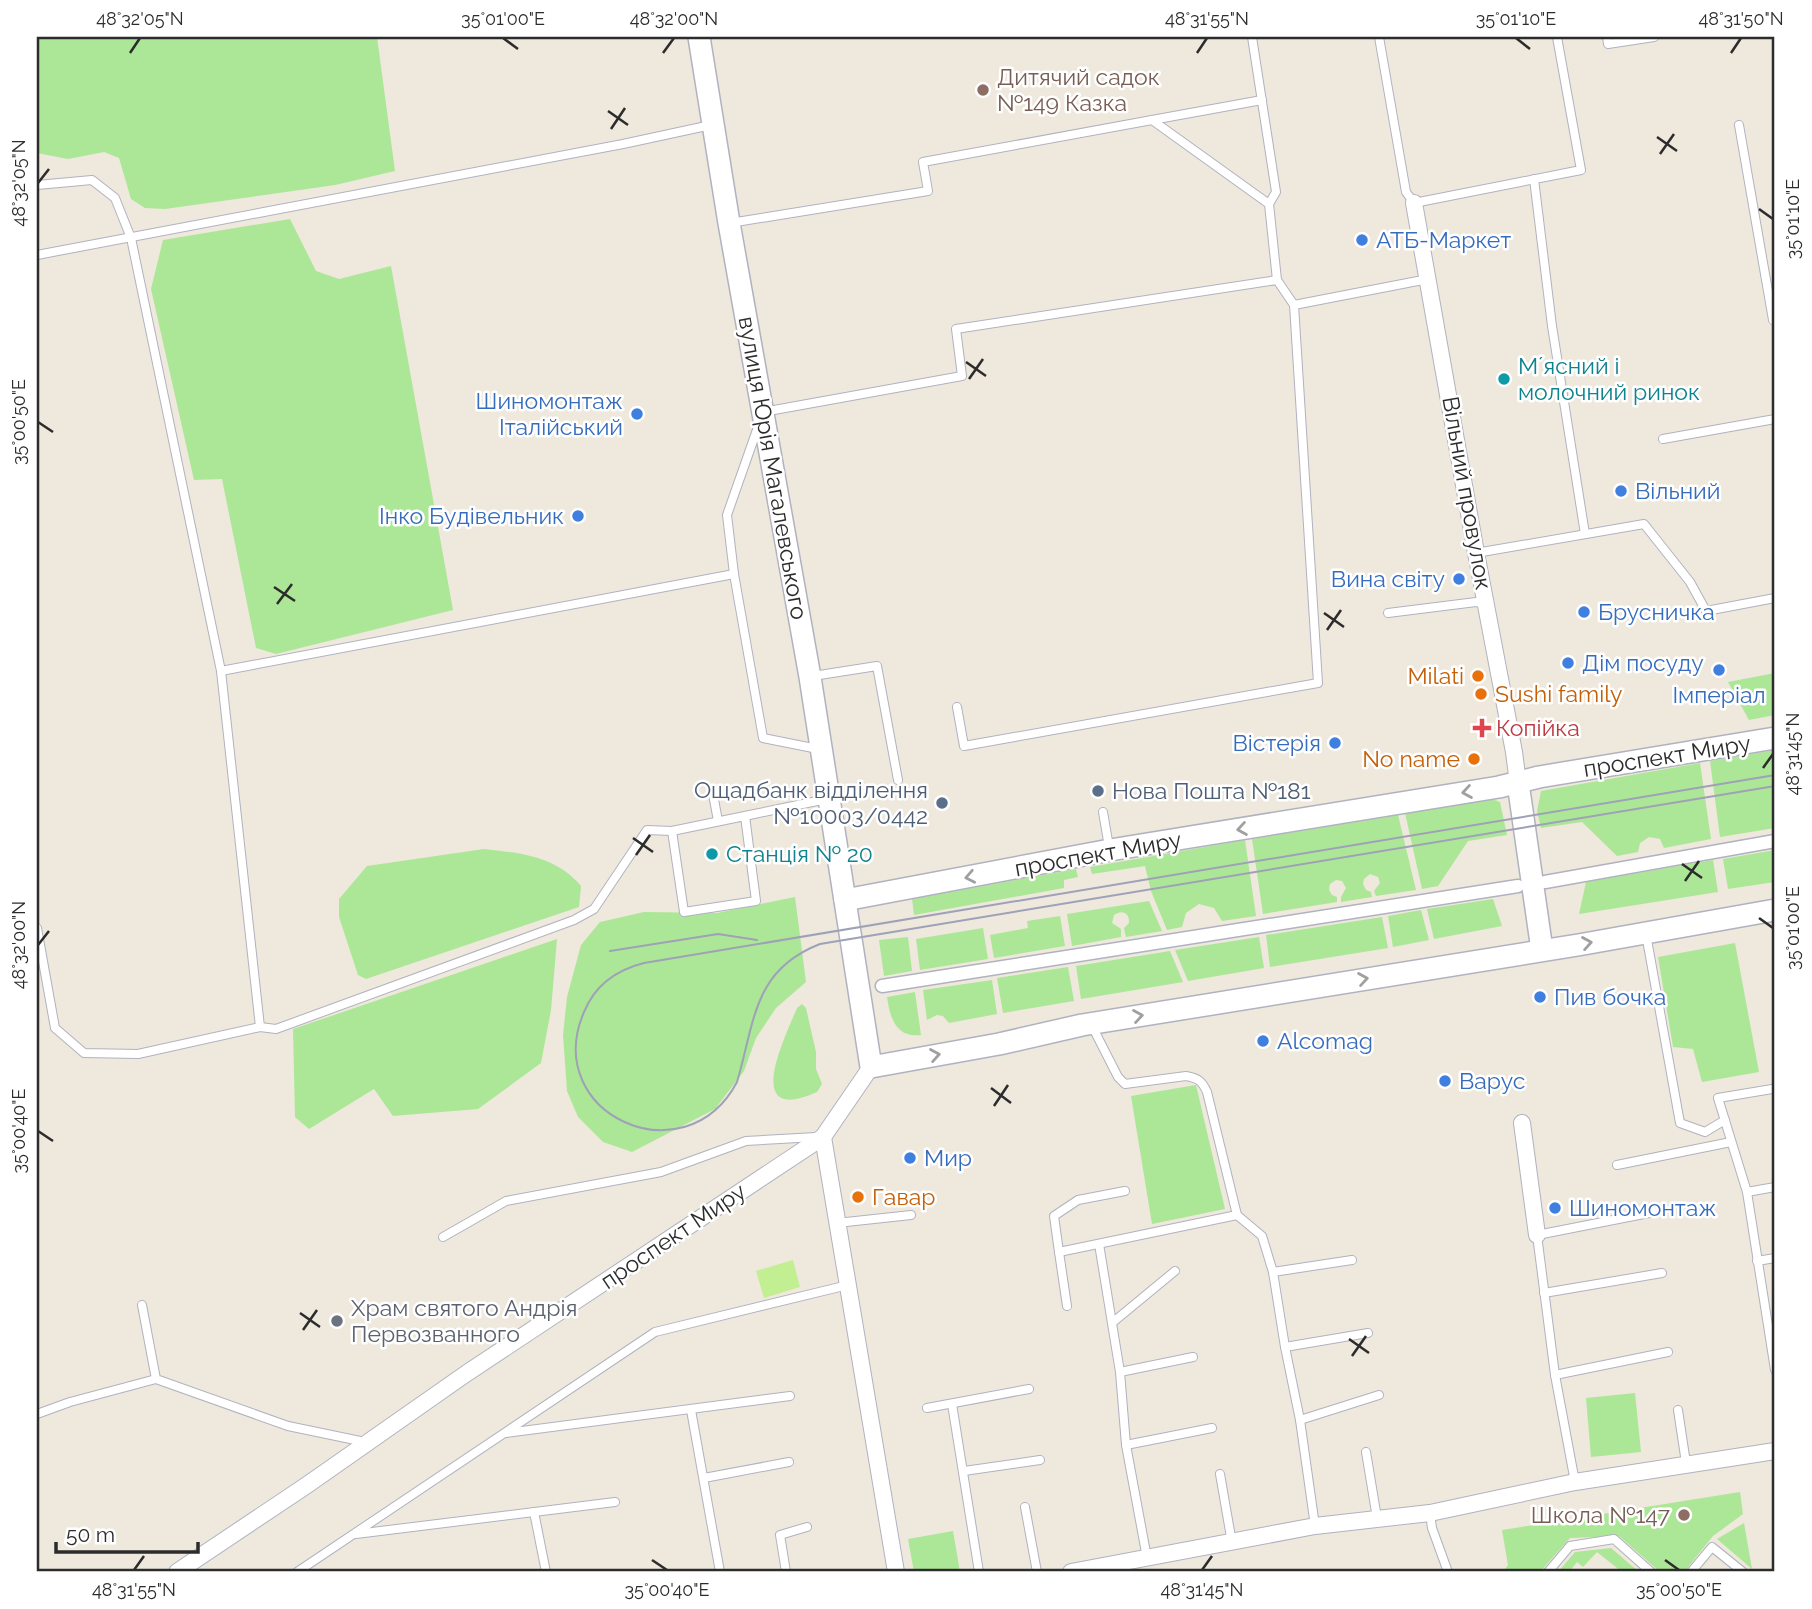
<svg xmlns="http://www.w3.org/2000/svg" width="1812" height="1609" font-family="Raleway,sans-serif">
<rect width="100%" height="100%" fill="#eee8dd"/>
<g fill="#ace797">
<polygon points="37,37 377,37 395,171 335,185 165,209 145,208 131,199 119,158 104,152 68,159 37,153"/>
<polygon points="290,219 316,271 339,279 391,266 453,610 276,654 256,648 222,479 194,480 151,289 163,240"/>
<polygon points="1775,673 1775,715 1749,720 1728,682"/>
<polygon points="1775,750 1775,828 1720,837 1710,761"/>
<polygon points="1700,763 1711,839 1664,848 1660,839 1649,837 1640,843 1638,852 1617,856 1582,822 1541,828 1537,811 1541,791"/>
<polygon points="1492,799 1500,802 1507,835 1468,841 1438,886 1422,889 1405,813"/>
<polygon points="1398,815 1416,890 1376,896 1374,891 1380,883 1378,877 1370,874 1364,879 1363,884 1366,890 1371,892 1372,897 1341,902 1341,897 1346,888 1342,881 1336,880 1330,884 1329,890 1332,895 1337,897 1337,902 1263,914 1252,839"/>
<polygon points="1245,840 1256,916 1222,921 1214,908 1199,904 1186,913 1182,927 1167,930 1151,891 1145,866 1092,874 1090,867"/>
<path d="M484,849c36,4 72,7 97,37l-2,21 -213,72 -8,-4 -19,-58v-18l28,-33z"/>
<polygon points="1775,850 1775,882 1728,889 1723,859"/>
<polygon points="1713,860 1718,892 1579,914 1586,882"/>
<polygon points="1076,869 1078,877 1064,880 1064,888 914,915 912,899"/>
<polygon points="795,897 806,982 776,1008 756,1038 744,1071 715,1109 632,1152 603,1142 578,1117 567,1091 563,1035 567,997 581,945 600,922 644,912 717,913"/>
<polygon points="1493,899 1502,926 1434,939 1427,909"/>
<path d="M1149,901l13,30 -36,6 -2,-9 5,-5c1,-10 -7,-14 -15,-8l-2,8 9,6v8l-49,9 -5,-32z"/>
<polygon points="1421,910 1429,940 1393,947 1388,916"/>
<polygon points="1060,916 1065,946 994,958 990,935 1028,928 1027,921"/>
<polygon points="1382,917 1388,948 1270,967 1266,935"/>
<polygon points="983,928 988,959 920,970 916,939"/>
<polygon points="908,937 912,971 884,976 879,940"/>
<polygon points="1259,937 1264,968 1188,981 1175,950"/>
<polygon points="557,939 551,1010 541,1063 478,1109 393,1116 374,1089 309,1129 295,1117 293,1029"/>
<polygon points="1735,943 1759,1072 1702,1082 1693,1049 1673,1047 1658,957"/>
<polygon points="1170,951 1183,982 1081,999 1076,966"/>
<polygon points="1068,967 1074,1001 1003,1013 997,978"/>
<polygon points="992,980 997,1014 949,1023 943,1016 937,1015 927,1020 923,990"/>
<path d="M915,992l6,43c-25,3 -31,-17 -34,-38z"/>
<path d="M802,1004l4,4 10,44v17l6,15 -5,8c-76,34 -32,-55 -20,-84z"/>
<polygon points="1196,1085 1225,1209 1152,1224 1131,1096"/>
<polygon points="1635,1393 1641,1452 1591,1457 1586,1398"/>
<polygon points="1740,1492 1743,1514 1713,1536 1684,1572 1660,1572 1619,1536 1570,1538 1540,1572 1503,1572 1508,1565 1502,1530"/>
<polygon points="1744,1523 1752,1569 1717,1539"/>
<polygon points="953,1531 960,1572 914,1572 908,1539"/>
<polygon points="1611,1548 1639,1572 1622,1572 1597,1552 1583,1567 1577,1562 1569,1572 1558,1572 1575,1552"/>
</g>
<polygon fill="#c1ef92" points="793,1260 800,1287 764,1298 756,1271"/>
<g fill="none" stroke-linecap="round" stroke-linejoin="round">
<g stroke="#b1b2c0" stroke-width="10">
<g id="service">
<polyline points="1252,37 1276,192 1269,204"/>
<polyline points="1379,37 1406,192 1414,203 1581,170 1557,37"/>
<polyline points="1607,37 1608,44 1654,37"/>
<polyline points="1152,120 1262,100"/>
<polyline points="1739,125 1773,320 1775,319"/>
<polyline points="1534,179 1552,326 1585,534"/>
<polyline points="37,185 92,180 115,198 131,238 221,671 260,1027"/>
<polyline points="730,223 928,191 923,162 1152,120 1269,204 1277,280 1294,305 1428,279"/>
<polyline points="37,255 623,144 711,125"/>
<polyline points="763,412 962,376 956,329 1277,280"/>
<polyline points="759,424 727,515 734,574 763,738 818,749"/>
<polyline points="1663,439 1775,419"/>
<polyline points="1476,553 1644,524 1690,582 1706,611 1775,598"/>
<polyline points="1388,613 1476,602 1486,604"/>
<polyline points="221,671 734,574"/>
<polyline points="813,676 877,666 898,780"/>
<polyline points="957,707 964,746 1318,683 1294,305"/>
<polyline points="713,794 718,821"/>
<polyline points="1103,812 1109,847"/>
<path d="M745,816l11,85 -72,11 -12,-81c52,-11 103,-21 155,-32"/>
<polyline points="37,928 55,1028 84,1053 138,1054 260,1027 276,1029 574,920 594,909 647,830 672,831"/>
<polyline points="1646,934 1680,1123 1705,1132 1725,1120"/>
<path d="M1092,1026l26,51 7,7 61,-8c12,2 16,5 21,16l30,123 25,21 11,36 12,75 15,73 15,106"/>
<polyline points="1772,1089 1718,1098 1747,1192 1775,1370"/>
<polyline points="1617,1165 1731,1142"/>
<polyline points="1125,1191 1078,1200 1054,1216 1059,1252 1237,1215"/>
<polyline points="1747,1192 1775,1187"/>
<polyline points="837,1223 911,1215"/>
<polyline points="443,1237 506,1201 661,1172 746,1141 816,1137"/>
<polyline points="1099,1244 1120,1372 1126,1445 1147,1558"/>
<polyline points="1059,1252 1067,1306"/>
<polyline points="1757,1261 1775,1258"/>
<polyline points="1273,1272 1352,1260"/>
<polyline points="1544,1293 1662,1273"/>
<polyline points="142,1305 156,1379 288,1426 365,1442"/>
<polyline points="1112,1323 1175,1271"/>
<polyline points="1285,1347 1368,1333"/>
<polyline points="1120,1372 1193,1357"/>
<polyline points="1555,1375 1668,1352"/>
<polyline points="952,1404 979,1572"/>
<polyline points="927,1408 1029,1389"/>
<polyline points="691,1410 720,1572"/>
<polyline points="1678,1410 1686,1463"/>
<polyline points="37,1414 70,1402 156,1379"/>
<polyline points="1300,1420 1379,1395"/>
<polyline points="506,1433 790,1396"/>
<polyline points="1126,1445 1212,1428"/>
<polyline points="1366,1452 1377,1518"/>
<polyline points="964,1471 1040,1460"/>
<polyline points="1220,1474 1232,1543"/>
<polyline points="704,1478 789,1462"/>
<polyline points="1575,1482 1555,1375 1537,1235 1654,1212"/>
<polyline points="1025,1507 1037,1572"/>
<polyline points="534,1512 546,1572"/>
<polyline points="1430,1513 1432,1528 1448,1572"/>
<polyline points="356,1534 615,1502"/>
<polyline points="297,1572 655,1332 848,1285"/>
<polyline points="786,1572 780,1535 807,1527"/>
<polyline points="1548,1572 1570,1546 1614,1539 1651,1572"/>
<polyline points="1691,1572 1712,1547 1743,1572"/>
</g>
</g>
<g stroke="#b1b2c0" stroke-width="15">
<g id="pedestrian">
<polyline points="1545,882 1775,841"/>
<polyline points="882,986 1518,886"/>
</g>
</g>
<g stroke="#b1b2c0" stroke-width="18">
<g id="minor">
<polyline points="1414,203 1476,553 1514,752 1518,783"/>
<polyline points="1522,1123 1537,1235"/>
<polyline points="823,1137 896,1572"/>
<polyline points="177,1572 307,1485 467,1373 823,1137 871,1067"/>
<polyline points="1071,1572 1315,1526 1430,1513 1575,1482 1775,1451"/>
</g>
</g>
<g stroke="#b1b2c0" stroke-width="24">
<g id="tertiary">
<polyline points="699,37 729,223 810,677 871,1067 999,1044 1082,1025 1578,945 1775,910"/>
<polyline points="1518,783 1542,950"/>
<polyline points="845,900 1110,850 1499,787 1539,777 1775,738"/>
</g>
</g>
<use href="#service" stroke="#fff" stroke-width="8"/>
<use href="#pedestrian" stroke="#fff" stroke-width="12"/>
<use href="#minor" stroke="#fff" stroke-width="16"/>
<use href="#tertiary" stroke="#fff" stroke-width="21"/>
<g stroke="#9fa1b7" stroke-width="2">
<path d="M1775,775l-1131,188c-28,7 -49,22 -60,49 -44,102 101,168 153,70 18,-61 16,-112 83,-138l955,-158"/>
<polyline points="610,951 718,934 757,940"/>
</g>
</g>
<defs><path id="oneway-chevron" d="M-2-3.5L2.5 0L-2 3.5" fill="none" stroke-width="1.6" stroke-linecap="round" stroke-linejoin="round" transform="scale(1.75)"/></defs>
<g stroke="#a0a0a0">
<use href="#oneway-chevron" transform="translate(1467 792) rotate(171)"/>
<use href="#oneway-chevron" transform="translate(1242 829) rotate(171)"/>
<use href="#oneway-chevron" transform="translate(970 877) rotate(169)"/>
<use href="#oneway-chevron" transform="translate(1587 943) rotate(-10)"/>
<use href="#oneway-chevron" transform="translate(1363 979) rotate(-9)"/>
<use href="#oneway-chevron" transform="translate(1138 1016) rotate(-9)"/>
<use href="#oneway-chevron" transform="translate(935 1055) rotate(-10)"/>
</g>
<path fill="none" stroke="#2c2c2c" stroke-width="2.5" d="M503,38l15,11M1516,38l14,11M130,53l10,-15M663,53l11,-15M1197,53l10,-15M1731,53l10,-15M608,111l20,14M611,129l14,-21M1657,137l20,14M1660,154l14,-20M38,183l11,-14M1759,209l14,10M966,362l20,14M969,379l14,-20M38,422l15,10M274,587l21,14M277,604l15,-20M1324,613l20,14M1327,630l14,-20M1763,768l10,-14M633,838l20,14M636,855l14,-20M1682,864l20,14M1685,881l14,-20M1759,918l14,10M38,945l11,-14M991,1088l20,15M994,1106l14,-21M38,1131l15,10M300,1313l20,14M303,1330l14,-20M1349,1339l20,14M1352,1356l14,-20M652,1560l15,10M1665,1560l14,10M134,1570l10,-14M1202,1570l10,-14"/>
<g fill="#8d6e63" stroke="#fff" stroke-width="2.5">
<circle cx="983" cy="90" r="7"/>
<circle cx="1684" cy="1515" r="7"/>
</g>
<g fill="#3f7fe0" stroke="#fff" stroke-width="2.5">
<circle cx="1362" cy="240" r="7"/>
<circle cx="637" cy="414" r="7"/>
<circle cx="1621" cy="491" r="7"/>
<circle cx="578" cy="516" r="7"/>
<circle cx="1459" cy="579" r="7"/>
<circle cx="1584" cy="612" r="7"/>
<circle cx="1568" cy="663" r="7"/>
<circle cx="1719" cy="670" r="7"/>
<circle cx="1335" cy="743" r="7"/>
<circle cx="1540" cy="997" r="7"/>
<circle cx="1263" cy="1041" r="7"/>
<circle cx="1445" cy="1081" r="7"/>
<circle cx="910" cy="1158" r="7"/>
<circle cx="1555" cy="1208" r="7"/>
</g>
<g fill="#0f9aa8" stroke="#fff" stroke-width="2.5">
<circle cx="1504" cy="379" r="7"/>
<circle cx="712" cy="854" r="7"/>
</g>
<g fill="#e8710a" stroke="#fff" stroke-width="2.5">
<circle cx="1478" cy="676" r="7"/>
<circle cx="1481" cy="694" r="7"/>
<circle cx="1474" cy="759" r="7"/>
<circle cx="858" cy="1197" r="7"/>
</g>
<path fill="#e0444e" stroke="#fff" stroke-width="2.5" d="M1478.5 717.5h7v7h7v7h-7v7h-7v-7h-7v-7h7z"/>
<g fill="#5c6f8a" stroke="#fff" stroke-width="2.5">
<circle cx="1098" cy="791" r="7"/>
<circle cx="942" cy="803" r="7"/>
</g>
<circle fill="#6b7280" stroke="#fff" stroke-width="2.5" cx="337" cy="1321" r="7"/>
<g text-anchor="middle" stroke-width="5" stroke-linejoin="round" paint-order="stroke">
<g font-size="23" fill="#785e54" stroke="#fff" text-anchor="start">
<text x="997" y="85">Дитячий садок<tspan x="997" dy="26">№149 Казка</tspan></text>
<text x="1670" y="1523" text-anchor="end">Школа №147</text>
</g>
<g font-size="23" fill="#366cbe" stroke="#fff" text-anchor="start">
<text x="1376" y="248">АТБ-Маркет</text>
<text x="623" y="409" text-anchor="end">Шиномонтаж<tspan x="623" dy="26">Італійський</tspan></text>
<text x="1635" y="499">Вільний</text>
<text x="564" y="524" text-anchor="end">Інко Будівельник</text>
<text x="1445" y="587" text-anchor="end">Вина світу</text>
<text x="1598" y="620">Брусничка</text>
<text x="1582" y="671">Дім посуду</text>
<text x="1719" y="703" text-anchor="middle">Імперіал</text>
<text x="1321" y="751" text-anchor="end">Вістерія</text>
<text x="1554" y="1005">Пив бочка</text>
<text x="1277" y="1049">Alcomag</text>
<text x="1459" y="1089">Варус</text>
<text x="924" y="1166">Мир</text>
<text x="1569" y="1216">Шиномонтаж</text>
</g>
<g font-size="23" fill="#0d838f" stroke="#fff" text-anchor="start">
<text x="1518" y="374">Мʼясний і<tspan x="1518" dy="26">молочний ринок</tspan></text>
<text x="726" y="862">Станція № 20</text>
</g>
<g font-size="23" fill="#2c2c2c" stroke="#fff">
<text transform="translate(773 468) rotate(80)" y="8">вулиця Юрія Магалевського</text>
<text transform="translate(1467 493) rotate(80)" y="8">Вільний провулок</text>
<text transform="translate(1667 756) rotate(-9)" y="8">проспект Миру</text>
<text transform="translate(1098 854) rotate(-10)" y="8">проспект Миру</text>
<text transform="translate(673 1236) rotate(-34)" y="8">проспект Миру</text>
</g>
<g font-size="23" fill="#c56008" stroke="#fff" text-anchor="end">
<text x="1464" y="684">Milati</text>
<text x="1495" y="702" text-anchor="start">Sushi family</text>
<text x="1460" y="767">No name</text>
<text x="872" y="1205" text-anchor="start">Гавар</text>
</g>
<g font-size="23" fill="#be3a42" stroke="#fff" text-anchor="start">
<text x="1496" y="736">Копійка</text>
</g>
<g font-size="23" fill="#4e5e75" stroke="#fff" text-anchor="end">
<text x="928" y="798">Ощадбанк відділення<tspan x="928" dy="26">№10003/0442</tspan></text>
<text x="1112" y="799" text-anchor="start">Нова Пошта №181</text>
</g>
<g font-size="23" fill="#5b616d" stroke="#fff" text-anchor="start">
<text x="351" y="1316">Храм святого Андрія<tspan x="351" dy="26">Первозванного</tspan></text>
</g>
</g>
<rect width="1812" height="1609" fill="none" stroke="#ffffff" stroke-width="77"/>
<path d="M56 1542v10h142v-10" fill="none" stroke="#2c2c2c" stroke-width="3.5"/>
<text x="66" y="1542" font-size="21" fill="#2c2c2c" stroke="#ffffff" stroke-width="5" paint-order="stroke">50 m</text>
<rect x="38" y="38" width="1735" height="1532" fill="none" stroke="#2c2c2c" stroke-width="2.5"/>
<g font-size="18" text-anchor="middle" fill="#2c2c2c">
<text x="140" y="25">48°32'05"N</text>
<text x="503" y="25">35°01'00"E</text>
<text x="674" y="25">48°32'00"N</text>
<text x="1207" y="25">48°31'55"N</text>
<text x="1516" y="25">35°01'10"E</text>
<text x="1741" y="25">48°31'50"N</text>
<text transform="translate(19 183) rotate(-90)" y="6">48°32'05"N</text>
<text transform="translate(1793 219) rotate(-90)" y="6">35°01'10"E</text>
<text transform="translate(19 422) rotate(-90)" y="6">35°00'50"E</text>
<text transform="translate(1793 754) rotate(-90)" y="6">48°31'45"N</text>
<text transform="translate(1793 928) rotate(-90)" y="6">35°01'00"E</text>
<text transform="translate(19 945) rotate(-90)" y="6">48°32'00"N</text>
<text transform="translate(19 1131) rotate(-90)" y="6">35°00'40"E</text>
<text x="134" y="1596">48°31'55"N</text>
<text x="667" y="1596">35°00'40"E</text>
<text x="1202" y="1596">48°31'45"N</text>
<text x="1679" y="1596">35°00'50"E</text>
</g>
</svg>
